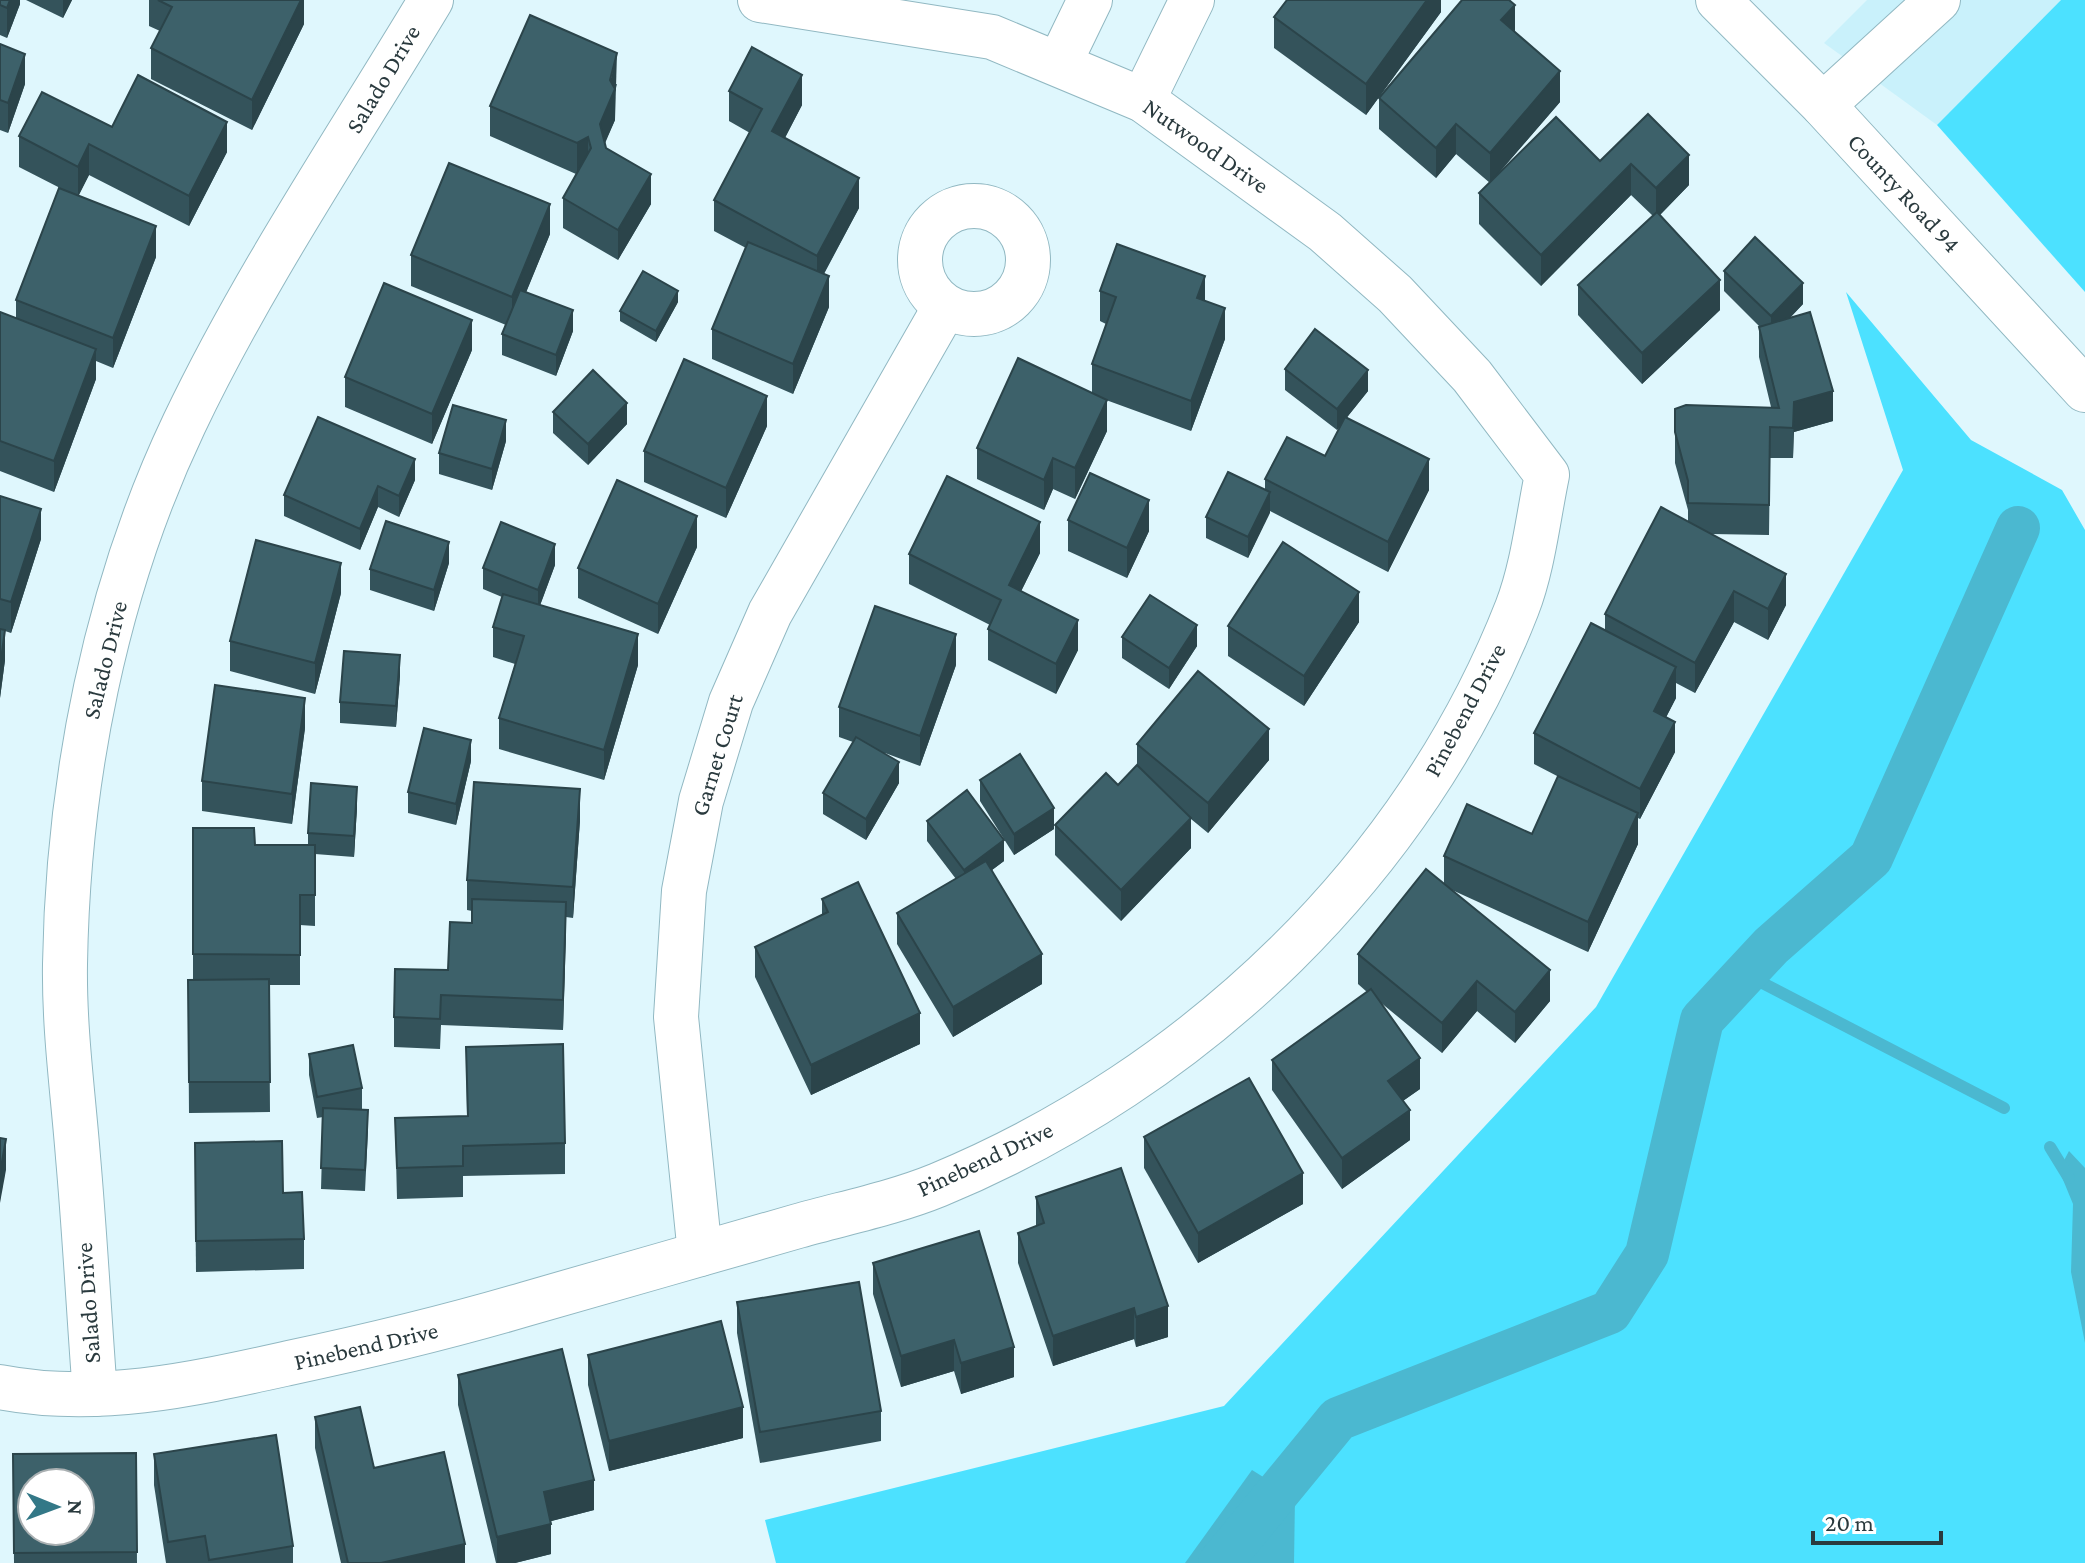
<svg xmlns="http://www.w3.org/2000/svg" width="2085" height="1563" font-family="'Crimson Pro',serif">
<rect width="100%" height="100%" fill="#dff7fd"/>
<polygon fill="#c9f1fb" points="1867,0 2061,0 1937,125 1824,43"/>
<g fill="#4ce1ff">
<polygon points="2061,0 2085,0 2085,292 1937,125"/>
<polygon points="1846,292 1971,440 2062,490 2085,530 2085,1563 776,1563 765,1520 1224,1406 1596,1007 1903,470"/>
</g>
<g fill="#4bb8d0">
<polygon points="2069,1151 2085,1168 2085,1343 2071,1272 2073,1204 2059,1170"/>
<polygon points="1252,1470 1295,1497 1294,1563 1185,1563"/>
</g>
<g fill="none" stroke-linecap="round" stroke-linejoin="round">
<g stroke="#4bb8d0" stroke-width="12">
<polyline points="1745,974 2004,1108"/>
<polyline points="2050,1147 2069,1178"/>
</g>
<polyline stroke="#4bb8d0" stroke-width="44" points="1220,1563 1338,1419 1610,1312 1647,1254 1702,1020 1771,946 1871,858 2018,528"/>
<g stroke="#91b8c2" stroke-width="46">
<g id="minor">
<polyline points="1718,0 1823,105 2085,390"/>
<polyline points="1059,64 1090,0"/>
<polyline points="1143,100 1192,0"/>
<polyline points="1823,105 1938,0"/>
<circle cx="974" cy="260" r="54"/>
<polyline points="700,1254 676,1017 684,891 701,801 731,702 770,613 945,307"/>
<path d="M0,1387c98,19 194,-3 289,-24 80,-17 159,-36 237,-59 91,-26 181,-52 272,-78 46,-13 96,-23 140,-41 258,-107 477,-316 579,-577 16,-41 21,-90 30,-133l-75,-99 -77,-82 -70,-62 -182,-132 -151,-63 -232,-37"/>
<path d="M95,1394c-6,-79 -10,-158 -17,-237 -5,-64 -14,-128 -13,-193 3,-183 40,-374 119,-540 70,-147 163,-284 247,-424"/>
</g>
</g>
<use href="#minor" stroke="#fff" stroke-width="44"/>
</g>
<g fill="#34535b">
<polygon points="0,0 20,0 20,4 7,38 0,35"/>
<polygon points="26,0 72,0 63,18"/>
<polygon points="149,0 304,0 304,24 252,130 151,79 151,48 160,31 149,26"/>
<polygon points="1441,0 1441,12 1366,115 1274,48 1274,17"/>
<polygon points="1515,32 1560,102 1497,175 1600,161 1648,114 1689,185 1660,215 1720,310 1642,384 1578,315 1578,285 1653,216 1631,195 1541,286 1479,224 1479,193 1490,183 1456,154 1436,178 1379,129 1379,98"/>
<polygon points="0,44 25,84 8,133 0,130"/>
<polygon points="617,84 615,92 615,120 605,142 606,148 651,204 618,260 563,228 563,198 576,174 490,136 490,106"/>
<polygon points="729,91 802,105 785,138 859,208 824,274 829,307 793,394 712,359 712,329 746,248 714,231 714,200 750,133 729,121"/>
<polygon points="112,127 227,152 189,226 89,175 78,196 156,257 113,368 96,361 96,379 54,492 0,471 0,312 16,318 16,300 64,190 19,167 19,136"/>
<polygon points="550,234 526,292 573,331 556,376 502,355 502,334 506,325 411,286 411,255"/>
<polygon points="1724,271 1803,304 1790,318 1833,421 1794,432 1793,458 1770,458 1769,535 1712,534 1786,605 1768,640 1734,622 1695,693 1676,683 1676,698 1666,717 1675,752 1640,819 1638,818 1638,844 1588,952 1452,890 1550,1001 1515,1043 1477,1011 1442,1053 1380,1002 1420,1089 1403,1101 1410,1140 1342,1189 1272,1090 1272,1060 1367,992 1358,984 1358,954 1444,883 1444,856 1532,834 1559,777 1534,764 1534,733 1605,630 1605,614 1688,521 1688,510 1675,463 1675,409 1771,407 1759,357 1759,327 1760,327 1724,291"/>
<polygon points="1100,291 1205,301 1225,339 1191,431 1106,400 1107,431 1075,499 1053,489 1044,510 977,479 977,448 1092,393 1092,364 1106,324 1100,321"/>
<polygon points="678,302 656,342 620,321 620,311"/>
<polygon points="472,350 432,444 345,407 345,377"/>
<polygon points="1285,369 1368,391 1347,417 1429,490 1388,572 1270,511 1248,558 1206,538 1206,517 1265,490 1265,479 1325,456 1342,423 1337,430 1285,390"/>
<polygon points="553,412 627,424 588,465 553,433"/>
<polygon points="767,426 726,518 644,482 644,451"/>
<polygon points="506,441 492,490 439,474 439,453"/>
<polygon points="415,480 399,517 378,507 360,550 284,516 284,495"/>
<polygon points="0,496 41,539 11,633 5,631 5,660 0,698"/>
<polygon points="1068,520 1149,531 1127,578 1068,551"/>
<polygon points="697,547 658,634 578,598 578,568"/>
<polygon points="1040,553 1021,591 1078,650 1056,694 988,660 988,629 990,625 909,584 909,554"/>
<polygon points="449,563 434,611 370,590 370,569"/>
<polygon points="555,565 540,605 638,665 604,780 499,749 499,718 515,664 493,657 493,627 502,597 483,589 483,568"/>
<polygon points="341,593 315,694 230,671 230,641"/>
<polygon points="1359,622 1304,706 1228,656 1228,626"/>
<polygon points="1122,637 1197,646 1169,689 1122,658"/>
<polygon points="956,665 920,766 885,753 899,783 866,840 823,814 823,793 853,742 839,737 839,707"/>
<polygon points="400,675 396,727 340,723 340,702"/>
<polygon points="305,728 292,824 202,811 202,781"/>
<polygon points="1137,744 1269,760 1208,833 1191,819 1191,848 1121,921 1055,855 1055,825 1118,785 1137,766"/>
<polygon points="471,761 456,825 408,813 408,792"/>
<polygon points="980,780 1054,829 1014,855 980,801"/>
<polygon points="357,807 354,857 315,854 315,926 300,925 300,985 269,985 270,1112 189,1113 188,980 193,980 193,828 255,845 308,845 308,833"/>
<polygon points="580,820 573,918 566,917 563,1030 441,1025 440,1049 394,1047 394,1017 448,970 472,923 472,911 467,910 467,880"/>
<polygon points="927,821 1004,861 992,870 1042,984 953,1037 897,944 897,913 956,879 927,841"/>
<polygon points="822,899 920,1044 811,1095 755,977 755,947 822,915"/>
<polygon points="466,1047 565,1143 565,1174 463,1176 463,1197 397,1199 395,1118 467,1116"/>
<polygon points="309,1054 362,1088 362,1109 360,1110 368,1131 365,1191 321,1189 323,1117 317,1118 309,1075"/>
<polygon points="1144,1137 1303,1204 1198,1263 1144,1168"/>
<polygon points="195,1173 283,1193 304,1239 304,1269 196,1272"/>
<polygon points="1036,1197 1168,1337 1136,1347 1134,1339 1053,1366 1018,1263 1018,1233 1036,1226"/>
<polygon points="873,1263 1014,1377 961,1394 954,1371 901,1387 873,1294"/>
<polygon points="737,1302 881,1411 881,1441 760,1463 737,1333"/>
<polygon points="588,1355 743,1438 609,1471 588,1385"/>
<polygon points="458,1375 594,1510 551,1521 551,1554 515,1563 496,1563 458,1405"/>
<polygon points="315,1417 374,1468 465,1563 341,1563 315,1448"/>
<polygon points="136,1453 137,1563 14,1563 13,1454"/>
<polygon points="154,1454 293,1546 293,1563 166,1563 154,1485"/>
</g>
<g fill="#2b444a">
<polygon points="10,0 20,0 20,4 7,38 7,8"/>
<polygon points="63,0 72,0 63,18"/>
<polygon points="301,0 304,0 304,24 252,130 252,100"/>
<polygon points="1427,0 1441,0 1441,12 1366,115 1366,84"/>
<polygon points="1515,5 1515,35 1501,20"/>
<polygon points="617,53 615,120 600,155 600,124"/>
<polygon points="25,54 25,84 8,133 8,103"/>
<polygon points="1560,71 1560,102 1490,183 1490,153"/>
<polygon points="802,75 802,105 772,162 772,131"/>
<polygon points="227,122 227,152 189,226 189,196"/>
<polygon points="1456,124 1456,154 1436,178 1436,148"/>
<polygon points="588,137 588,168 577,174 577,143"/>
<polygon points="89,144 89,175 78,197 78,167"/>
<polygon points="1689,155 1689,185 1656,219 1656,188"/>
<polygon points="1631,164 1631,195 1541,286 1541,255"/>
<polygon points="651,174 651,204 618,260 618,230"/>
<polygon points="859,178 859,208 817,286 817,256"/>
<polygon points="550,204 550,234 512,327 512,297"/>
<polygon points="156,226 156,257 113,368 113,338"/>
<polygon points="829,276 829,307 793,394 793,364"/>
<polygon points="1205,276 1205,306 1197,298"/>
<polygon points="1720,280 1720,310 1642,384 1642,353"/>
<polygon points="1803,283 1803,304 1771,337 1771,316"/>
<polygon points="678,291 678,302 656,342 656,331"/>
<polygon points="1225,308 1225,339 1191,431 1191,401"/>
<polygon points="573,310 573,331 556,376 556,355"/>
<polygon points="472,320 472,350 432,444 432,414"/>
<polygon points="96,349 96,379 54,492 54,461"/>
<polygon points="1368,370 1368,391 1337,430 1337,409"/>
<polygon points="1833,391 1833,421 1794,432 1793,458 1794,402"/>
<polygon points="767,396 767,426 726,518 726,488"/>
<polygon points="1107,400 1107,431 1075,499 1075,468"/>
<polygon points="627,403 627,424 588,465 588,444"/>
<polygon points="506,420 506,441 492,490 492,469"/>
<polygon points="1053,458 1053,489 1044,510 1044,480"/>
<polygon points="415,459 415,480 399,517 399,496"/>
<polygon points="1429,459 1429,490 1388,572 1388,542"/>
<polygon points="378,486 378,507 360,550 360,529"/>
<polygon points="1270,492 1270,513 1248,558 1248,537"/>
<polygon points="1149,500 1149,531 1127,578 1127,548"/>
<polygon points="41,509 41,539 11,633 11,602"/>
<polygon points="697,516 697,547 658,634 658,604"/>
<polygon points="1040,522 1040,553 1009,616 1009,585"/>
<polygon points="449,542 449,563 434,611 434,590"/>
<polygon points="555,544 555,565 538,611 538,590"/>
<polygon points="341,563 341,593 315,694 315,663"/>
<polygon points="1786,574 1786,605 1768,640 1768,609"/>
<polygon points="1734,591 1734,622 1695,693 1695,663"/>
<polygon points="1359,592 1359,622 1304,706 1304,676"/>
<polygon points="1078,620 1078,650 1056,694 1056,664"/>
<polygon points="1197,625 1197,646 1169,689 1169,668"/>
<polygon points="5,630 5,660 0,698 0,667"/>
<polygon points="638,634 638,665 604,780 604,750"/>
<polygon points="956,634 956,665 920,766 920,736"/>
<polygon points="400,655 400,675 396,727 396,706"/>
<polygon points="1676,667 1676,698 1654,741 1654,711"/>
<polygon points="305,698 305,728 292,824 292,794"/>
<polygon points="1675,722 1675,752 1640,819 1640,789"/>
<polygon points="1269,729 1269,760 1208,833 1208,803"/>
<polygon points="471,740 471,761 456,825 456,804"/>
<polygon points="899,762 899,783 866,840 866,819"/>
<polygon points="357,787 357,807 354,857 354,836"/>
<polygon points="580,789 580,820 573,918 573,887"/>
<polygon points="1054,808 1054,829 1014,855 1014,834"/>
<polygon points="1638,813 1638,844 1588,952 1588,922"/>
<polygon points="1191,818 1191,848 1121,921 1121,890"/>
<polygon points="1004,840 1004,861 964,891 964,870"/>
<polygon points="566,902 566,933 563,1030 563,1000"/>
<polygon points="1042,954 1042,984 953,1037 953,1007"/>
<polygon points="1550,970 1550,1001 1515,1043 1515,1012"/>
<polygon points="1477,981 1477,1011 1442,1053 1442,1023"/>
<polygon points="920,1013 920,1044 811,1095 811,1065"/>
<polygon points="1420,1058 1420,1089 1388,1111 1388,1081"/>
<polygon points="1410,1110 1410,1140 1342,1189 1342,1158"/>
<polygon points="6,1139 6,1170 0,1203 0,1173"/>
<polygon points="1303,1173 1303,1204 1198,1263 1198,1233"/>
<polygon points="1168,1306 1168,1337 1136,1347 1136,1317"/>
<polygon points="1134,1308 1134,1339 1053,1366 1053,1336"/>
<polygon points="954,1340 954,1371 901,1387 901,1356"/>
<polygon points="1014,1347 1014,1377 961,1394 961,1363"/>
<polygon points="743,1407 743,1438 609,1471 609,1441"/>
<polygon points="594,1480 594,1510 544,1523 544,1492"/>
<polygon points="551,1524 551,1554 515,1563 497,1563 497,1537"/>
<polygon points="465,1544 465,1563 381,1563"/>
</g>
<g fill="#3d616a" stroke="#2b444a" stroke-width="2" fill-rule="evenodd">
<polygon points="0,0 10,0 7,8 0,5"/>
<polygon points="158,0 301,0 252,100 151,48 172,7"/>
<polygon points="1287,0 1427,0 1366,84 1274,17"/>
<polygon points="1462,0 1509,0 1515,5 1501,20 1560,71 1490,153 1456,124 1436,148 1379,98"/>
<polygon points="530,15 617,53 610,80 615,89 600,124 606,148 651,174 618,230 563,198 591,148 588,137 577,143 490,106"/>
<polygon points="0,44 25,54 8,103 0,100"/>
<polygon points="752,47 802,75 772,131 859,178 817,256 714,200 762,109 729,91"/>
<polygon points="138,75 227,122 189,196 89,144 78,167 19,136 42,92 112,127"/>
<polygon points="1648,114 1689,155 1656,188 1631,164 1541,255 1479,193 1556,117 1600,161"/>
<polygon points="449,163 550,204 512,297 411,255"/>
<polygon points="59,188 156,226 113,338 16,300"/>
<polygon points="1657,212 1720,280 1642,353 1578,285"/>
<polygon points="1755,237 1803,283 1771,316 1724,271"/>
<polygon points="748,242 829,276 793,364 712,329"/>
<polygon points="1117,244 1205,276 1197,298 1225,308 1191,401 1092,364 1116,297 1100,291"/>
<polygon points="643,271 678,291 656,331 620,311"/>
<polygon points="384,283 472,320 432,414 345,377"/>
<polygon points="520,290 573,310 556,355 502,334"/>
<polygon points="0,312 96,349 54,461 0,441"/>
<polygon points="1810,312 1833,391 1794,402 1793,428 1770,427 1769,505 1688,503 1688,481 1675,432 1675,409 1686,405 1779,408 1759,327"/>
<polygon points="1315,329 1368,370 1337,409 1285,369"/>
<polygon points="1018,358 1107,400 1075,468 1053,458 1044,480 977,448"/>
<polygon points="684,359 767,396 726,488 644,451"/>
<polygon points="593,370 627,403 588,444 553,412"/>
<polygon points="453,405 506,420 492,469 439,453"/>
<polygon points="318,417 415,459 399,496 378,486 360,529 284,495"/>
<polygon points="1345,417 1429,459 1388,542 1265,479 1287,437 1325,456"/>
<polygon points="1228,472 1270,492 1248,537 1206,517"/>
<polygon points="1090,473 1149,500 1127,548 1068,520"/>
<polygon points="947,476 1040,522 1009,585 1078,620 1056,664 988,629 1001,600 909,554"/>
<polygon points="617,480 697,516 658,604 578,568"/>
<polygon points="0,496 41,509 11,602 0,599"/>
<polygon points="1661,507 1786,574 1768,609 1734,591 1695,663 1605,614"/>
<polygon points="386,521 449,542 434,590 370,569"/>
<polygon points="501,522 555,544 538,590 483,568"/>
<polygon points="256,540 341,563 315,663 230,641"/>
<polygon points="1283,542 1359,592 1304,676 1228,626"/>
<polygon points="503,594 638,634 604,750 499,718 524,636 493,627"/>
<polygon points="1150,595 1197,625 1169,668 1122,637"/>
<polygon points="875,606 956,634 920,736 839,707"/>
<polygon points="1591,623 1676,667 1654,711 1675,722 1640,789 1534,733"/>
<polygon points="0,629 5,630 0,667"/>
<polygon points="344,651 400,655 396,706 340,702"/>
<polygon points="1198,671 1269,729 1208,803 1137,744"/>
<polygon points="215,685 305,698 292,794 202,781"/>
<polygon points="424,728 471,740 456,804 408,792"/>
<polygon points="856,737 899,762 866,819 823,793"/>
<polygon points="1020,754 1054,808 1014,834 980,780"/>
<polygon points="1137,765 1191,818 1121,890 1055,825 1106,773 1118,785"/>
<polygon points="1558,776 1638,813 1588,922 1444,856 1467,804 1532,834"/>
<polygon points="474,782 580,789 573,887 467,880"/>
<polygon points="311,783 357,787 354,836 308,833"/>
<polygon points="967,790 1004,840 964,870 927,821"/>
<polygon points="193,828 254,828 255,845 315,845 315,895 300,895 300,955 193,954"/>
<polygon points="986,861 1042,954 953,1007 897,913"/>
<polygon points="1426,869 1550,970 1515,1012 1477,981 1442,1023 1358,954"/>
<polygon points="858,882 920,1013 811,1065 755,947 828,912 822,899"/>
<polygon points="472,899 566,902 563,1000 441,995 440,1019 394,1017 395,969 448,970 450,922 472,923"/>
<polygon points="269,979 270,1082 189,1082 188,980"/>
<polygon points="1371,989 1420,1058 1388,1081 1410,1110 1342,1158 1272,1060"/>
<polygon points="563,1044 565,1143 463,1146 463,1166 397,1168 395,1118 468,1116 466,1047"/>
<polygon points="353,1045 362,1088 317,1097 309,1054"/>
<polygon points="1249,1078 1303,1173 1198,1233 1144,1137"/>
<polygon points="323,1108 368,1110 365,1170 321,1168"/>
<polygon points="0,1138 6,1139 0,1173"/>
<polygon points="282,1141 283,1193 302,1192 304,1239 196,1241 195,1143"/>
<polygon points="1121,1168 1168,1306 1136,1317 1134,1308 1053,1336 1018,1233 1044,1223 1036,1197"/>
<polygon points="979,1231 1014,1347 961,1363 954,1340 901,1356 873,1263"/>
<polygon points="859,1282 881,1411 760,1432 737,1302"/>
<polygon points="721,1321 743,1407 609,1441 588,1355"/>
<polygon points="562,1349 594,1480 544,1492 551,1524 497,1537 458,1375"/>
<polygon points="360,1407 374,1468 444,1452 465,1544 381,1563 348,1563 315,1417"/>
<polygon points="276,1435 293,1546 209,1560 205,1536 168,1542 154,1454"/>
<path d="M136,1453l1,99 -123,1 -1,-99zM32,1483h48v48h-48z"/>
</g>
<g text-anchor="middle" stroke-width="8" stroke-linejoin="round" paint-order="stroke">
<g font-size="24" fill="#2a3a3e" stroke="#fff">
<text transform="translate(383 79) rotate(-59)" y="8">Salado Drive</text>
<text transform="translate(1206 146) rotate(35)" y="8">Nutwood Drive</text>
<text transform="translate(1904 193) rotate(47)" y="8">County Road 94</text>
<text transform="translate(105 660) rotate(-76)" y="8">Salado Drive</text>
<text transform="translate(1465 710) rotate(-62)" y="8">Pinebend Drive</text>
<text transform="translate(717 755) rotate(-73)" y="8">Garnet Court</text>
<text transform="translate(985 1159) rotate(-25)" y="8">Pinebend Drive</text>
<text transform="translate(88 1303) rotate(-94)" y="8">Salado Drive</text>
<text transform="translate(366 1346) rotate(-13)" y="8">Pinebend Drive</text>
</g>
</g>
<g transform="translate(56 1507) rotate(91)"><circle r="38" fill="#ffffff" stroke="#aab0b2" stroke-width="2"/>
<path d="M0-6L14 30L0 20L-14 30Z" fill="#337887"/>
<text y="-12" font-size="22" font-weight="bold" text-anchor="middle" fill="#2a3a3e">N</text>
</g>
<path d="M1813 1531v12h128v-12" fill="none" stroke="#2a3a3e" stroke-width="4"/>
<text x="1825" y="1531" font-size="24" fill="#2a3a3e" stroke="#ffffff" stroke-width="6" paint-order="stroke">20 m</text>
</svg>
